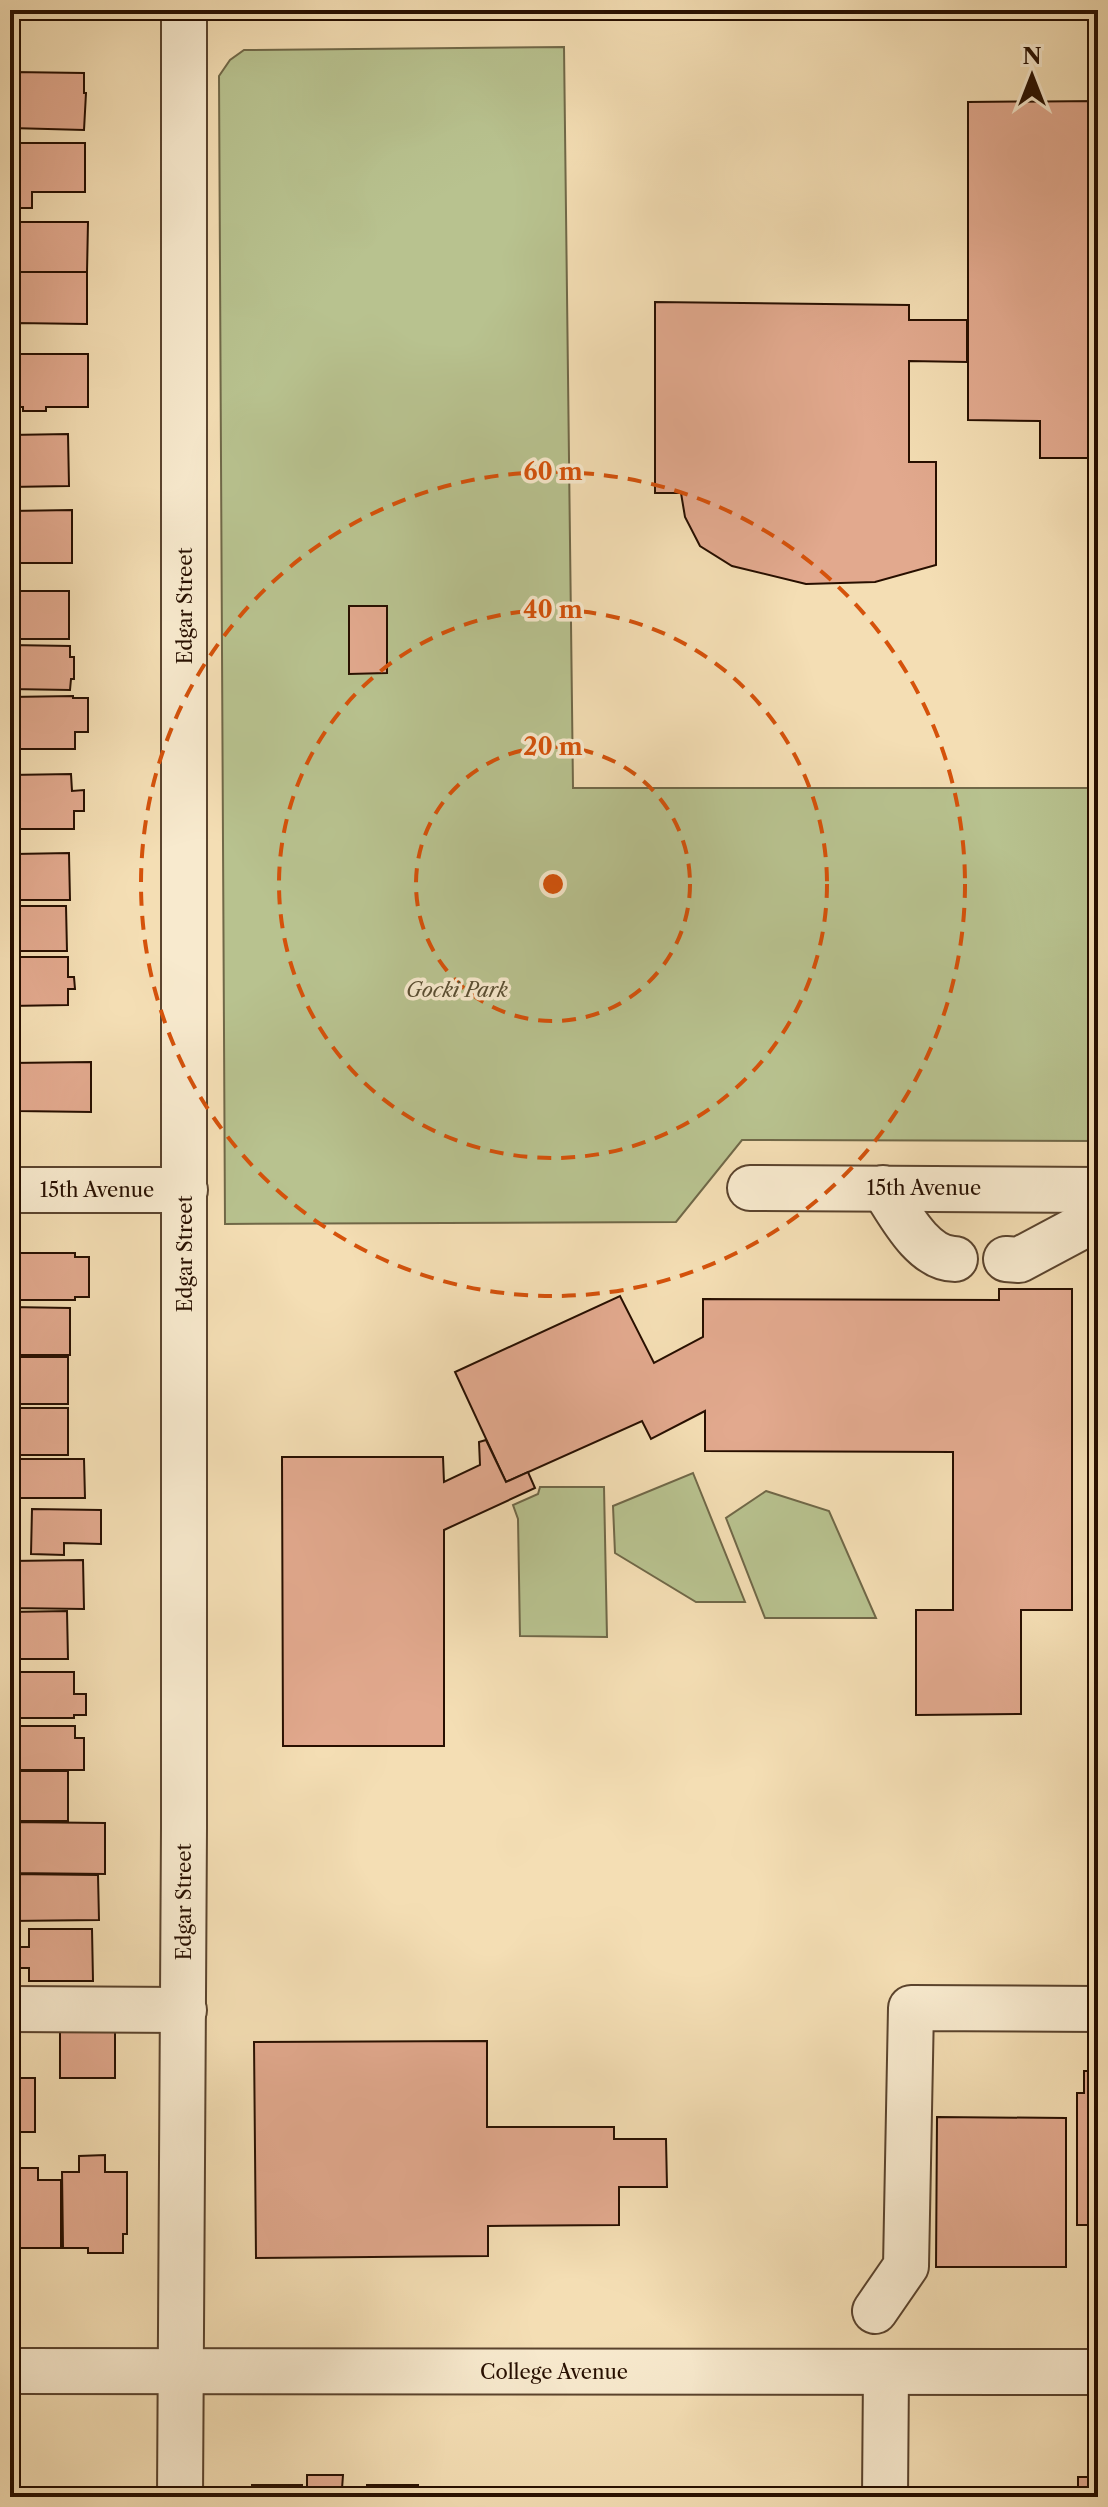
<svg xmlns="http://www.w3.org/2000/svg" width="1108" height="2507" font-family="'Libre Caslon Text',serif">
<rect width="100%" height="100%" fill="#f4deb4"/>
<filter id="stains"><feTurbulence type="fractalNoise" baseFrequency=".0025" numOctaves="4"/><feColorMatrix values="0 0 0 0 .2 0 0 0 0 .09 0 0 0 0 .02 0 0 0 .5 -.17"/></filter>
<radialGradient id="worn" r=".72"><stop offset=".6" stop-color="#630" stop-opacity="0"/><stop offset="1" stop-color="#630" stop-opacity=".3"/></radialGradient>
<g fill="#b8c28f" stroke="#706848" stroke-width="2">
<polygon points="564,47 573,788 1098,788 1098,1141 742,1140 676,1222 225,1224 219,76 230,60 244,50"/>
<polygon points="693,1473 745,1602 696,1602 615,1553 613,1506"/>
<polygon points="540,1487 604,1487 607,1637 520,1636 518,1519 513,1505 538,1494"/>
<polygon points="766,1491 829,1511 876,1618 765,1618 726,1518"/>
</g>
<g fill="#e2a98e" stroke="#270f00" stroke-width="2">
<polygon points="13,72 84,73 84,93 86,93 84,130 11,128 10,92 12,92"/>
<polygon points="1098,101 1098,458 1040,458 1040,421 968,420 968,102"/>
<polygon points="10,143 85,143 85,192 32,192 32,208 10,208"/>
<polygon points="13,222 88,222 87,272 13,272"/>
<polygon points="10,272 87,272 87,324 16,323 17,328 10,328"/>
<polygon points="655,302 909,305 909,320 967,320 967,362 909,361 909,462 936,462 936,565 875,582 806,584 732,566 700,546 685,517 681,493 655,493"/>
<polygon points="10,354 88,354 88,407 46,407 46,411 23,411 23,407 10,407"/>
<polygon points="68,434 69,486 10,487 10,435"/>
<polygon points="72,510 72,563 10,563 10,511"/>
<rect x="10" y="591" width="59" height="48"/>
<polygon points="349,606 387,606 387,673 349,674"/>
<polygon points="10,645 70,646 70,657 74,657 74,679 71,679 70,690 10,689"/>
<polygon points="73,696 73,698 88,698 88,732 75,732 75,749 10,749 10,697"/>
<polygon points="71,774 72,791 84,790 84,811 74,811 74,829 10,829 10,775"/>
<polygon points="69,853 70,900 15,900 14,877 10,877 10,856 15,856 15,854"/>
<polygon points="10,906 66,906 67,951 10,951"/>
<polygon points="10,957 68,957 68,977 74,977 75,989 68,989 68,1005 10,1006"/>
<polygon points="91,1062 91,1112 17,1111 17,1102 10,1102 10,1063"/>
<polygon points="10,1253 75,1253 75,1257 89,1257 89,1297 75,1297 75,1300 10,1300"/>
<polygon points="999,1289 1072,1289 1072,1610 1021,1610 1021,1714 916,1715 916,1610 953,1610 953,1452 705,1451 705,1411 651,1439 642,1421 506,1482 455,1372 620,1296 654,1363 703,1337 703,1299 999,1300"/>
<polygon points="10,1307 70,1308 70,1355 10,1355"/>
<rect x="10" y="1357" width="58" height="47"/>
<rect x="11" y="1408" width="57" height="47"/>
<polygon points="486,1440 506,1482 528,1472 535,1488 444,1530 444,1746 283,1746 282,1457 443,1457 444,1482 480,1465 479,1442"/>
<polygon points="10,1459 84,1459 85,1498 10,1498"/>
<polygon points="32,1509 101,1510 101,1544 64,1543 64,1555 31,1554"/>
<polygon points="83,1560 84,1609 10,1608 10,1561"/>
<polygon points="67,1611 68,1659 10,1659 10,1612"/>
<polygon points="10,1672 74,1672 74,1694 86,1694 86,1715 74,1715 74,1718 10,1718"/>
<polygon points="10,1726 75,1726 75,1738 84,1738 84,1770 10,1770"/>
<rect x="10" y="1771" width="58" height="50"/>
<polygon points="10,1822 105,1823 105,1874 10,1873"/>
<polygon points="10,1874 98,1875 99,1920 10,1921"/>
<polygon points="29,1929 92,1929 93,1981 29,1981 29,1968 15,1968 15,1947 29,1947"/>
<rect x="60" y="2028" width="55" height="50"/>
<polygon points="487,2041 487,2127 614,2127 614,2139 666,2139 667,2187 619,2187 619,2225 488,2226 488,2256 256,2258 254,2042"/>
<polygon points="1084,2071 1098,2071 1098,2225 1077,2225 1077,2093 1084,2093"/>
<rect x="10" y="2078" width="25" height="54"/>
<polygon points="937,2117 1066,2118 1066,2267 936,2267"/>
<polygon points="105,2155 105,2172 127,2172 127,2234 123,2234 123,2253 88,2253 88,2248 63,2248 62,2172 79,2172 79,2156"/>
<polygon points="18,2168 38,2168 38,2180 61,2180 61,2248 11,2248 11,2180 18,2180"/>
<polygon points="307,2475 343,2475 342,2489 360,2489 360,2497 307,2497"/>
<polygon points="1078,2477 1098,2477 1098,2497 1055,2497 1055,2489 1078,2489"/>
<rect x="252" y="2485" width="50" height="12"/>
<rect x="367" y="2485" width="51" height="12"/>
<rect x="963" y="2487" width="65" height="10"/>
<polygon points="754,2488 811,2489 811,2497 754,2497"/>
<polygon points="579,2489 598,2489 598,2493 607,2493 607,2497 559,2497 559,2493 579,2493"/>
<rect x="640" y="2489" width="73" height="8"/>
<rect x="426" y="2493" width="48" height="4"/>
<rect x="484" y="2493" width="53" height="4"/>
</g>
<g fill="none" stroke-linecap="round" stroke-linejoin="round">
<g stroke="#5a432d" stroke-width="48">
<g id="minor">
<polyline points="750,1188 1098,1190"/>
<path d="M883,1188c16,24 39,71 72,71"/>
<polyline points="10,1190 185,1190"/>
<polyline points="1006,1259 1019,1260 1098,1218"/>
<polyline points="10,2009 184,2010"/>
<polyline points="875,2311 906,2266 911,2008 1098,2009"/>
<polyline points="10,2371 1098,2372"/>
<polyline points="180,2497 184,1828 184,10"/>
<polyline points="885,2497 886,2372"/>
</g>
</g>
<use href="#minor" stroke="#f8eace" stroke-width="44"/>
</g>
<g fill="none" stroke="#d5520b" stroke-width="4" stroke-dasharray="14 10">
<circle cx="553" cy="884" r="137"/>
<circle cx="553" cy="884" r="274"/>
<circle cx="553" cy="884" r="412"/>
</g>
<g text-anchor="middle" stroke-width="7" stroke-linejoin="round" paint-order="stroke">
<g font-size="20" fill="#270f00" stroke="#f8eace">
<text transform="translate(185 606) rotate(-90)" y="7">Edgar Street</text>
<text x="924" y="1195">15th Avenue</text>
<text x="97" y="1197">15th Avenue</text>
<text transform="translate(185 1254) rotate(-90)" y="7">Edgar Street</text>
<text transform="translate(184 1902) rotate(-90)" y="7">Edgar Street</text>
<text x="554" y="2379">College Avenue</text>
</g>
<g font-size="20" font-style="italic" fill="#5a4e32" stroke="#f8eace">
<text x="457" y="997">Gocki Park</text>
</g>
</g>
<circle cx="553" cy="884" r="12" fill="#d5520b" stroke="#f8eace" stroke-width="4"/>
<g font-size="24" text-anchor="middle" font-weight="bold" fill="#d5520b" stroke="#f8eace" stroke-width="7" stroke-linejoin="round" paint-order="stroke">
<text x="553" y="480">60 m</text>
<text x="553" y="618">40 m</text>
<text x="553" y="755">20 m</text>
</g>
<rect width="1108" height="2507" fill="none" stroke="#f4deb4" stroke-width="40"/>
<rect x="12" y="12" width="1084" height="2483" fill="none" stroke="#270f00" stroke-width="4"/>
<rect x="20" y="20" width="1068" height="2467" fill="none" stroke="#270f00" stroke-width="2"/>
<g transform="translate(1032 76)" stroke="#f8eace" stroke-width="6" paint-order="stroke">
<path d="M0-6L14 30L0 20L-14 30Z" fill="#270f00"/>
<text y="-12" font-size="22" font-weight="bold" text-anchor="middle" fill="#270f00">N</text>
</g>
<rect width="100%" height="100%" filter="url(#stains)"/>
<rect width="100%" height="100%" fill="url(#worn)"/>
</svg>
